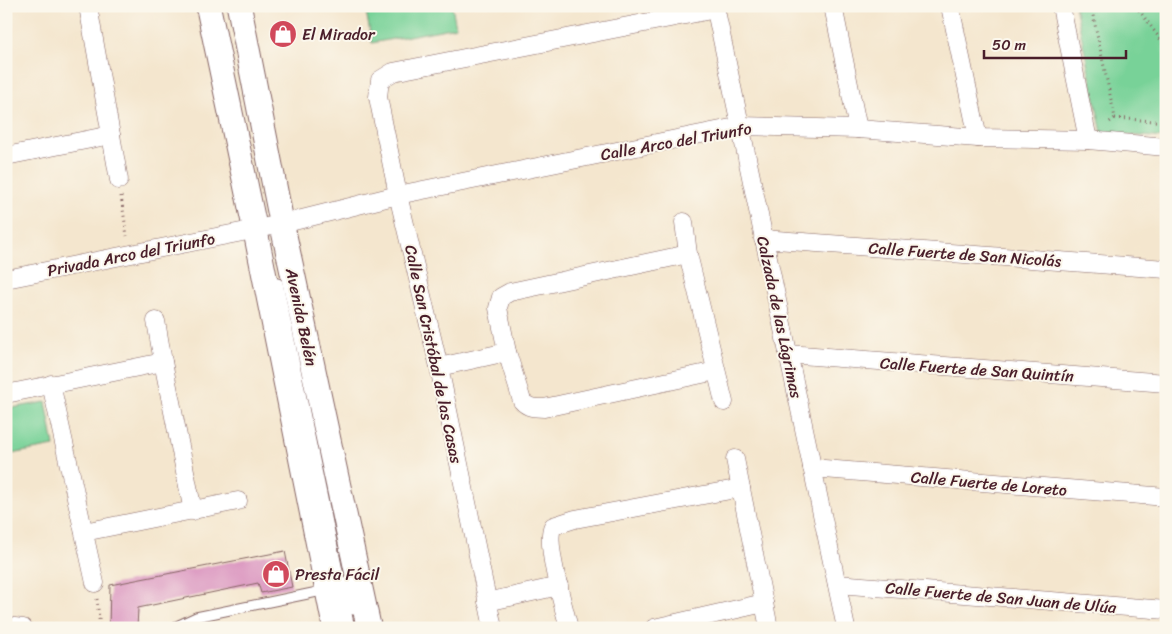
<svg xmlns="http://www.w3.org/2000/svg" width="1172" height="634" font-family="Sriracha,sans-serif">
<rect width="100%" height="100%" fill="#fbf7ec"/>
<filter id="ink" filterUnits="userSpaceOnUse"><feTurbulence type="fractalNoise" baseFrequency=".02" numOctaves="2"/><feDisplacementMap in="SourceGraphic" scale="10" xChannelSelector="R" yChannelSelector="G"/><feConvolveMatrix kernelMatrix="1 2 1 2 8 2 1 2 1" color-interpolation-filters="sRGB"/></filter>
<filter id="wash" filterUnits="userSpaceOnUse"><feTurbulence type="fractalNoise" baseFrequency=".0096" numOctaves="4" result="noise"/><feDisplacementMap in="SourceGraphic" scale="20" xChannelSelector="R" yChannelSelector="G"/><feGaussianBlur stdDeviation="1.12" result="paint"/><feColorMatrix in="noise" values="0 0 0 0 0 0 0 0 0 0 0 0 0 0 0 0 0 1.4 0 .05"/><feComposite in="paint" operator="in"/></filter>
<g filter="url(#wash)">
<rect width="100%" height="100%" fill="#f4e6ce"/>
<g fill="#78d298" stroke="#617862">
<polygon points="365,6 452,6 456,27 372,43"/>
<polygon points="1075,6 1166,6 1166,138 1102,133"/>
<polygon points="46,402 54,446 6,455 6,409"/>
</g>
<g id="blocks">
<polygon fill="#d88dbc" points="285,551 292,587 261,593 258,583 138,608 137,628 109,628 110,585"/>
</g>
</g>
<g filter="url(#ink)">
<use href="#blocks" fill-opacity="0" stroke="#866564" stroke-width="1"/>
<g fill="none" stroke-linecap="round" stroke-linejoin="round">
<g stroke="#866564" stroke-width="11">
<g id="lane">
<polyline points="278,283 350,628"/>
<polyline points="348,581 353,610"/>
<polyline points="172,628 196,617 327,590"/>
</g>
</g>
<g stroke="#866564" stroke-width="19">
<g id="street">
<polyline points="88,6 119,180"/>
<polyline points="715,6 846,628"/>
<polyline points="833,6 858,129"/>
<polyline points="950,6 978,138"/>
<polyline points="1061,6 1088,140"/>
<polyline points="6,156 111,135"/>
<polyline points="684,222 688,254 724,402"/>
<polyline points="763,239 1166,269"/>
<path d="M688,254l-178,38 -9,5 -3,11 9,44 15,49c6,7 13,7 22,7l172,-37"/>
<polyline points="6,279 282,224 398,195 741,126 858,129 978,138 1088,140 1166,147"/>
<polyline points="156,321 163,362 193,511"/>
<polyline points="788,354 1166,383"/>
<polyline points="439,367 507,352"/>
<polyline points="51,384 95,583"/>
<polyline points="6,394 163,362"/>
<polyline points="735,459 769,628"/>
<polyline points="812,468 1166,497"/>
<polyline points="84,532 238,501"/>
<polyline points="837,584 1166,610"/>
<polyline points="487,602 559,586"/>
<polyline points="6,626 23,628"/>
<polyline points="493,628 439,367 398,195 378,97 380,80 393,72 716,9"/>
<path d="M569,628c-5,-20 -25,-86 -16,-102l22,-7 166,-31"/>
<polyline points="654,628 764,603"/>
</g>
</g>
<g stroke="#866564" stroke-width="26">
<g id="secondary">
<polyline points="208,6 255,229 335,628"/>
<polyline points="239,6 282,224 369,628"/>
</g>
</g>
<g stroke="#866564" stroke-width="3" stroke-dasharray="1 4" stroke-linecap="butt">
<polyline points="1091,6 1115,118 1107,124"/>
<polyline points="1136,6 1166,47"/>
<polyline points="1115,118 1166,122"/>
<polyline points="121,196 127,236"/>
<polyline points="97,599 100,628"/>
</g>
<use href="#lane" stroke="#fff" stroke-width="9"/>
<use href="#street" stroke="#fff" stroke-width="18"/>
<use href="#secondary" stroke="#fff" stroke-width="24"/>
</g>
</g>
<defs>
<g id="shop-disc" transform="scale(1.4375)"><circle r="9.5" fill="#d1495b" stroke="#fbf7ec"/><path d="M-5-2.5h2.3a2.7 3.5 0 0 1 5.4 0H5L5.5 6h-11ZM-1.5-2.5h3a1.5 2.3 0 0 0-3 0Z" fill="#fff"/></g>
</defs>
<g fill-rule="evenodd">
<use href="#shop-disc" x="283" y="34"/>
<use href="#shop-disc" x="276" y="574"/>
</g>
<g text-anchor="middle" stroke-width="4" stroke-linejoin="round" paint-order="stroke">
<g font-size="16" fill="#4a1f2b" stroke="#fbf7ec" text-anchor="start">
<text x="302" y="40">El Mirador</text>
<text x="295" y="580">Presta Fácil</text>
</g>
<g font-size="16" fill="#4a1f2b" stroke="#fbf7ec">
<text transform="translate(676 141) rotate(-10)" y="6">Calle Arco del Triunfo</text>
<text transform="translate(131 254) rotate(-11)" y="6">Privada Arco del Triunfo</text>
<text transform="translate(965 254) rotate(4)" y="6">Calle Fuerte de San Nicolás</text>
<text transform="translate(302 317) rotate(78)" y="6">Avenida Belén</text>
<text transform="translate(780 317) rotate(78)" y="6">Calzada de las Lágrimas</text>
<text transform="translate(434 354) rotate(78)" y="6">Calle San Cristóbal de las Casas</text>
<text transform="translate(977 369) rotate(4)" y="6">Calle Fuerte de San Quintín</text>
<text transform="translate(989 483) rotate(5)" y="6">Calle Fuerte de Loreto</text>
<text transform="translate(1001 597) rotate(5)" y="6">Calle Fuerte de San Juan de Ulúa</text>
</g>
</g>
<rect width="1172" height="634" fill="none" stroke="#fbf7ec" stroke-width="25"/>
<path d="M984 50v8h142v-8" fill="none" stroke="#4a1f2b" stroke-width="2.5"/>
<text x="992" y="50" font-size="15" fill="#4a1f2b" stroke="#fbf7ec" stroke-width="4" paint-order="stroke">50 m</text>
</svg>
